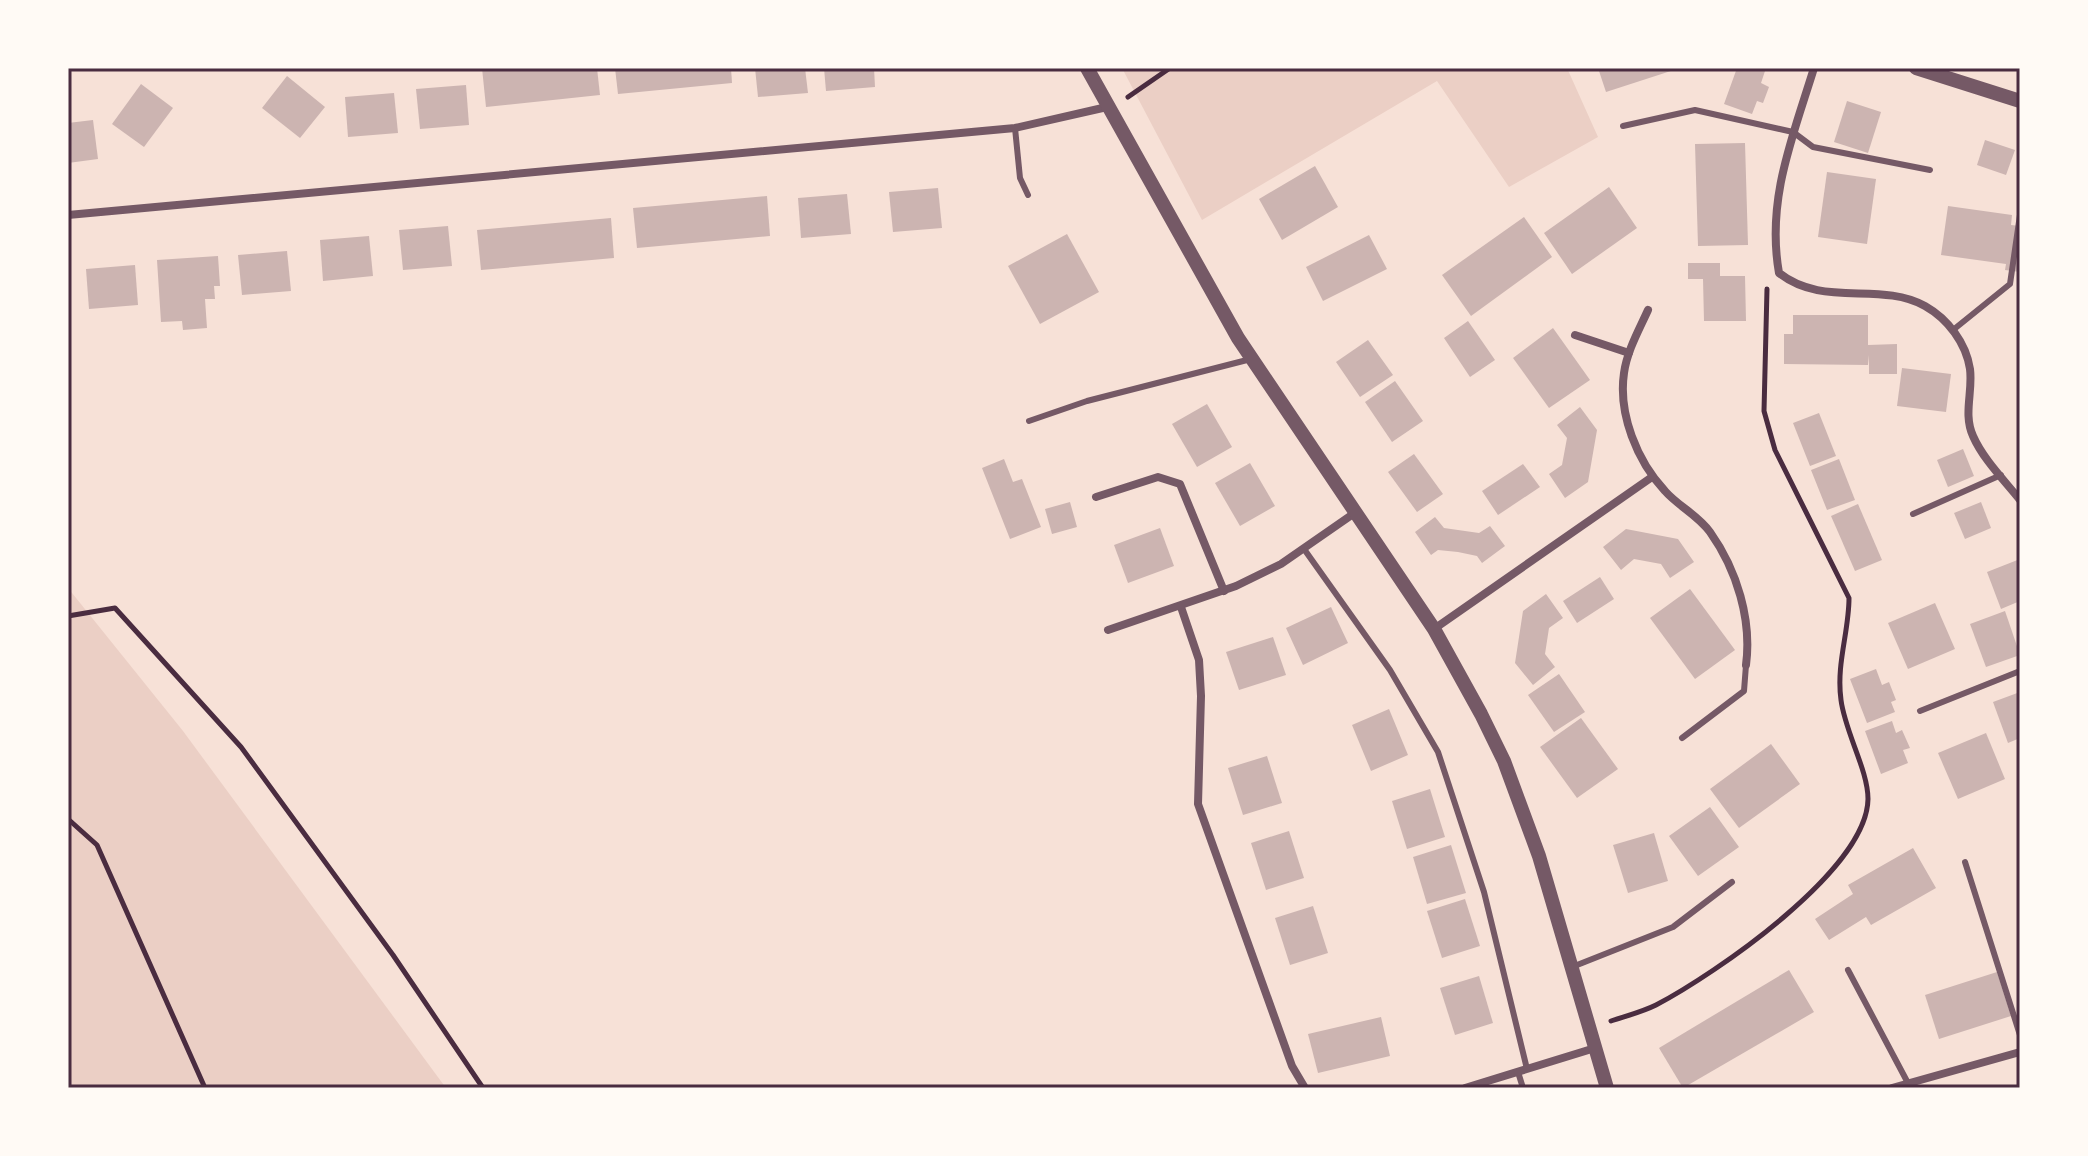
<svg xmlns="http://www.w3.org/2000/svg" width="2088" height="1156" font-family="Montserrat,sans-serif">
<rect width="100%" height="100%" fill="#f7e1d7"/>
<g fill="#ebcfc5">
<polygon points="1122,68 1567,68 1598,137 1509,187 1437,81 1202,220"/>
<polygon points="68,588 183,731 446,1088 68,1088"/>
</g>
<g fill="#ccb4b1">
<polygon points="482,68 597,68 600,95 486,107"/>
<polygon points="615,68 731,68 732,83 618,94"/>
<polygon points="755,68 805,68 808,93 758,97"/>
<polygon points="824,68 874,68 875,87 826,91"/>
<polygon points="1598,68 1677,68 1677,69 1606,92"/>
<polygon points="1737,68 1765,71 1761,83 1769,87 1763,103 1757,101 1752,114 1724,104"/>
<polygon points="287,76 325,107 300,138 262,108"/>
<polygon points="141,84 173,108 144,147 112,124"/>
<polygon points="466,85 469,125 420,129 416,89"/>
<polygon points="394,93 398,133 348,137 345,97"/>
<polygon points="1847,101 1881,112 1868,153 1834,142"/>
<polygon points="93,120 98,159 68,163 68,123"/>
<polygon points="1985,140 2015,150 2006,175 1977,165"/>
<polygon points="1745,143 1748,245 1698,246 1695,144"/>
<polygon points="1315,166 1338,207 1282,240 1259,199"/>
<polygon points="1827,172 1876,179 1867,244 1818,237"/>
<polygon points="1609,187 1637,228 1572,274 1544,233"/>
<polygon points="938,188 942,228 893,232 889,192"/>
<polygon points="847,194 851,234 801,238 798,198"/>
<polygon points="767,196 770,236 637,248 633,208"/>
<polygon points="1948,206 2012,215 2011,225 2020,226 2020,272 2005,270 2006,264 1941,255"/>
<polygon points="1524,217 1552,257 1471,316 1442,275"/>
<polygon points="611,218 614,258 481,270 477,230"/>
<polygon points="448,226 452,266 403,270 399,230"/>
<polygon points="1067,234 1099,292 1040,324 1008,266"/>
<polygon points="1369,235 1387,269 1323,301 1306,267"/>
<polygon points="369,236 373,276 323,281 320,240"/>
<polygon points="287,251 291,291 242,295 238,255"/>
<polygon points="218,256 220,286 214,286 215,299 205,299 207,328 183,330 182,321 161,322 157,260"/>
<polygon points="1688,263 1720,263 1720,276 1745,276 1746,321 1704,321 1703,279 1688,279"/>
<polygon points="135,265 138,305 89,309 86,269"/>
<polygon points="1793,315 1868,315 1868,345 1897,344 1897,374 1869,374 1869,355 1868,365 1784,364 1784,334 1793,334"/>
<polygon points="1468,321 1495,360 1470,377 1444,338"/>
<polygon points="1553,328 1590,380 1549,408 1513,358"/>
<polygon points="1368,340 1393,375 1360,397 1336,362"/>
<polygon points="1902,368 1951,374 1946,412 1897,406"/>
<polygon points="1395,381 1423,421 1392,442 1365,402"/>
<polygon points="1207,404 1232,447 1197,467 1172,424"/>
<polygon points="1580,407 1597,430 1588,482 1565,498 1549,474 1562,465 1567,438 1557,425"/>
<polygon points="1819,413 1836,456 1810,466 1793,423"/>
<polygon points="1963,449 1974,476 1948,487 1937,460"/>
<polygon points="1414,454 1443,494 1417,512 1388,472"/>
<polygon points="1004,459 1013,482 1022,479 1041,527 1010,539 982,468"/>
<polygon points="1839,459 1855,500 1827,510 1811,470"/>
<polygon points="1250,463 1275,506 1240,526 1215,483"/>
<polygon points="1523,464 1540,487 1498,515 1482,491"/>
<polygon points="1070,502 1077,527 1052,534 1045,509"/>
<polygon points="1981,502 1991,528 1965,539 1954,513"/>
<polygon points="1858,504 1882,560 1855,571 1831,516"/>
<polygon points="1435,517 1444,528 1479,533 1490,526 1505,546 1482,563 1477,556 1458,552 1438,550 1431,555 1415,532"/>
<polygon points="1160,528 1174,566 1128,583 1114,545"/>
<polygon points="1626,529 1678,539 1694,562 1670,578 1661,564 1634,559 1621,570 1603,547"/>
<polygon points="2020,559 2020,601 2001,609 1987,572"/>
<polygon points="1600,577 1614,599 1577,623 1563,601"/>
<polygon points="1690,589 1735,650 1695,679 1650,618"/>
<polygon points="1546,594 1563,618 1549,628 1545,654 1555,667 1533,685 1515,663 1523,611"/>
<polygon points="1935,603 1955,649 1908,669 1888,623"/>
<polygon points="1331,607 1348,643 1303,665 1286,628"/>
<polygon points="2005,611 2020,655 1986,667 1970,624"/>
<polygon points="1273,637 1286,675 1239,690 1226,652"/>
<polygon points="1876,669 1882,685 1889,682 1896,700 1891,702 1895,712 1867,723 1850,679"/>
<polygon points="1559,674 1585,712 1554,732 1528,695"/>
<polygon points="2020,692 2020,738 2008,743 1993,702"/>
<polygon points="1389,709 1408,755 1371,771 1352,725"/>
<polygon points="1581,718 1618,769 1577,798 1540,747"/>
<polygon points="1892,721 1896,733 1902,730 1910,748 1903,750 1908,763 1881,774 1865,731"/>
<polygon points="1986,733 2005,779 1958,799 1938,753"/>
<polygon points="1771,744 1800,784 1739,828 1710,789"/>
<polygon points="1267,756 1282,803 1243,815 1228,768"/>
<polygon points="1430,789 1445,837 1407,849 1392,801"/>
<polygon points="1710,807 1739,847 1698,876 1669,836"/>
<polygon points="1289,831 1304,878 1266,890 1251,843"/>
<polygon points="1654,833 1668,881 1628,893 1613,845"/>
<polygon points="1451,845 1466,893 1427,904 1413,857"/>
<polygon points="1913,848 1936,888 1871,925 1866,917 1829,940 1815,919 1853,894 1848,885"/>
<polygon points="1465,899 1480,946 1442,958 1427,911"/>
<polygon points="1313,906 1328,953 1290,965 1275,918"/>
<polygon points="1789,970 1814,1012 1683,1088 1659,1048"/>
<polygon points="1997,972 2011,1016 1939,1039 1925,995"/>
<polygon points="1479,976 1493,1023 1455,1035 1440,988"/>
<polygon points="1381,1017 1390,1056 1318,1073 1308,1034"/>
</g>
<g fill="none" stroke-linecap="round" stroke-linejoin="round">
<g stroke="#4a2c40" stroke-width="5">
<polyline points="1128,97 1170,68"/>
<polyline points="68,616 115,608 241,747 393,955 483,1088"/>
<polyline points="68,819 97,845 205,1088"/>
<path d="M1611,1021c15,-5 31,-9 45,-16 59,-31 211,-135 212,-206 0,-29 -23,-67 -27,-99 -5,-36 8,-68 8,-102l-74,-148 -11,-39 3,-122"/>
</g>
<g stroke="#755966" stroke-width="6">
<polyline points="1623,126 1695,110 1793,132 1813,147 1930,170"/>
<polyline points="1015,128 1020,178 1028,195"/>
<polyline points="1953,330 2010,284 2020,215"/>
<polyline points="1029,421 1087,401 1251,359"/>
<polyline points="1913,514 2001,475"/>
<polyline points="1304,549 1390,670 1438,752 1484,892 1527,1069"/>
<polyline points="1920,711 2020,671"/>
<polyline points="1682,738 1744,691 1746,665"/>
<polyline points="1965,862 2020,1035"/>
<polyline points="1572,967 1673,927 1732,882"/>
<polyline points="1848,970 1909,1085"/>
<polyline points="1518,1072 1523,1088"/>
</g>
<g stroke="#755966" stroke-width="8">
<path d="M1814,68c-21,68 -48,132 -35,205 44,35 101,8 146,33 23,13 41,37 45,63 3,23 -7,45 3,67 10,23 31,44 47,64"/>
<polyline points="68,215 1015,128 1107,107"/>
<path d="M1648,310c-9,20 -21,41 -24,63 -6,41 13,88 41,118 13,15 33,24 45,41 27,38 42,88 36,133"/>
<polyline points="1575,335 1629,353"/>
<polyline points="1096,497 1158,477 1180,484 1224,591"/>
<polyline points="1181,607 1199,660 1201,696 1198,804 1292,1066 1305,1088"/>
<polyline points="1434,629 1652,477"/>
<polyline points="1108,630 1236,586 1281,564 1356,512"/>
<polyline points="1465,1088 1595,1048"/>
<polyline points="1892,1088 2020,1052"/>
</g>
<g stroke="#755966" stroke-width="14">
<polyline points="1087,68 1238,338 1434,629 1481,714 1504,761 1539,856 1607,1088"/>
<polyline points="1916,68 2020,101"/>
</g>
</g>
<rect width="2088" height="1156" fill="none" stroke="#fffaf5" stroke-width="140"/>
<rect x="70" y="70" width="1948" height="1016" fill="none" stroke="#4a2c40" stroke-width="3"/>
</svg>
